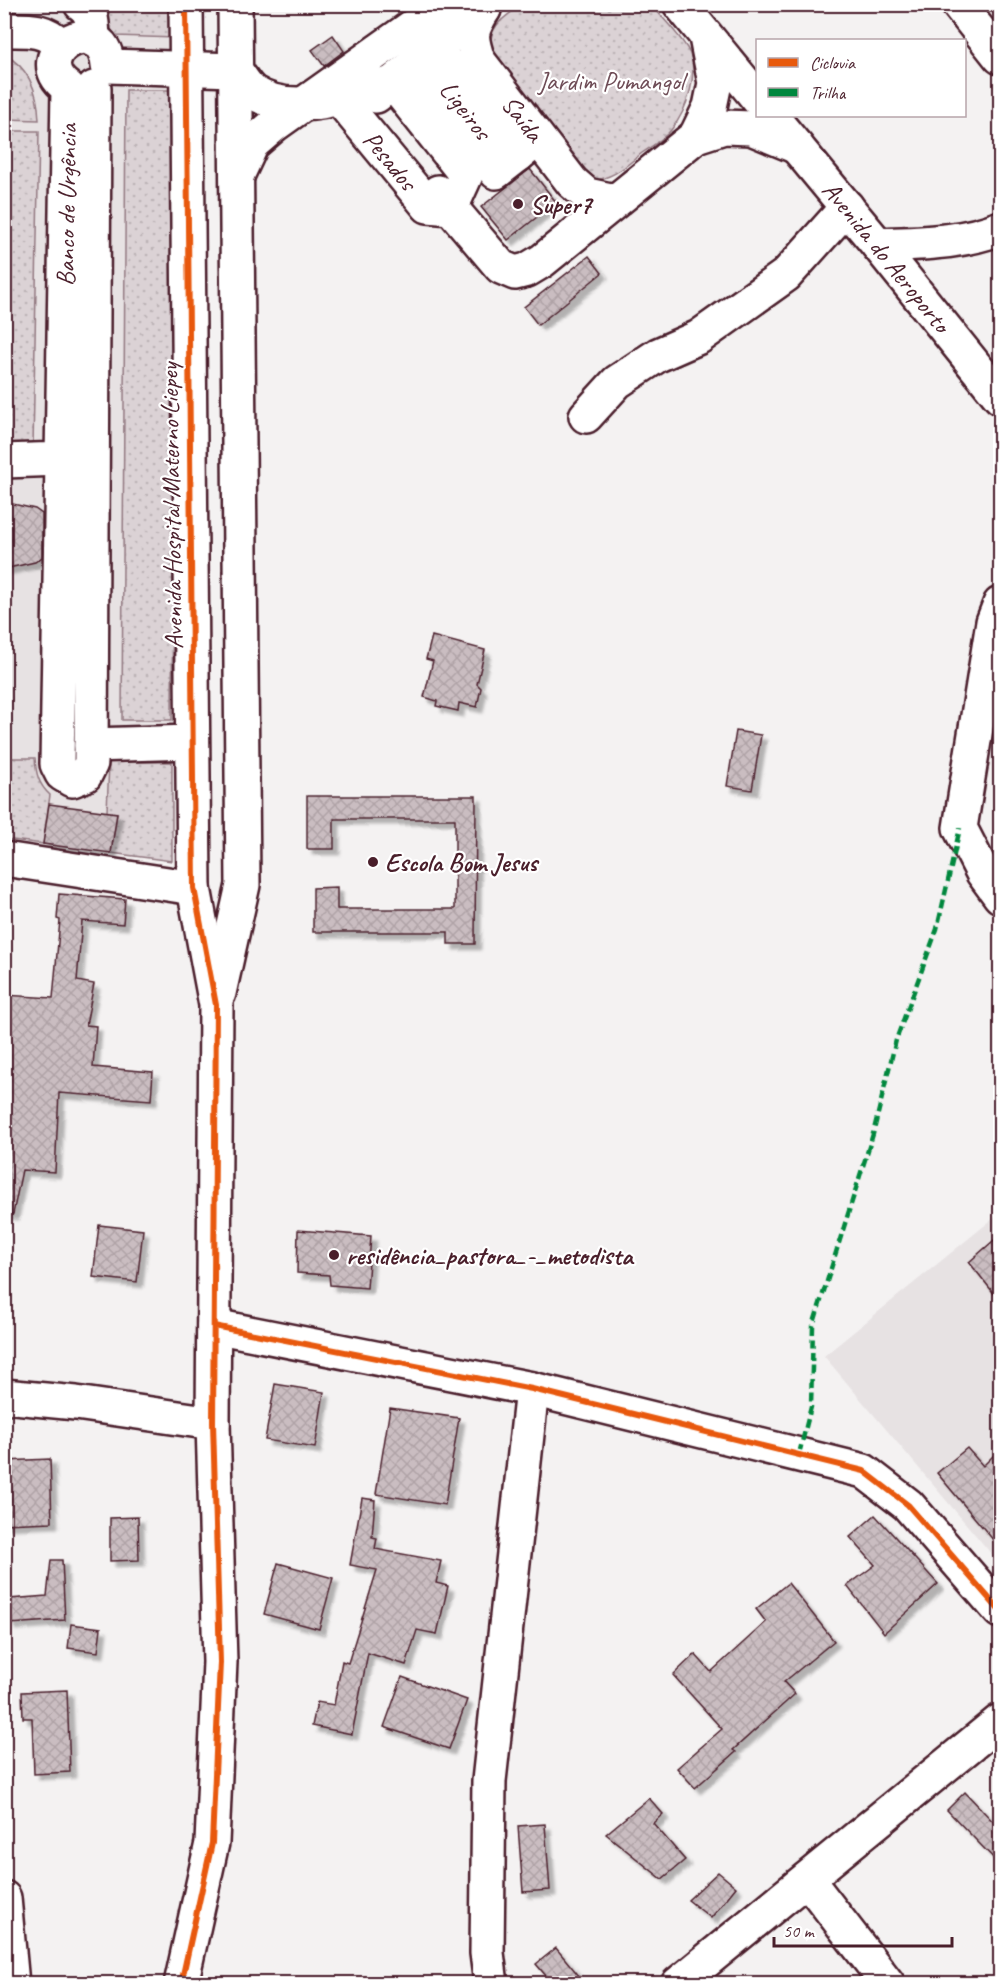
<svg xmlns="http://www.w3.org/2000/svg" width="1005" height="1988" font-family="Caveat,sans-serif">
<defs>
<pattern id="green-dots" width="8" height="8" patternUnits="userSpaceOnUse" patternTransform="scale(1.5)"><rect width="8" height="8" fill="#dbd2d5"/><path d="M2 2h.1M6 6h.1" fill="none" stroke="#bdb4b7" stroke-width="1.8" stroke-linecap="round"/></pattern>
<pattern id="building-cross-hatch" width="8" height="8" patternUnits="userSpaceOnUse" patternTransform="scale(1.5)"><rect width="8" height="8" fill="#cabdc1"/><path d="M0 0l8 8M0 8l8-8" fill="none" stroke="#afa2a6"/></pattern>
<filter id="shadow"><feDropShadow dx="5.5" dy="5.5" stdDeviation="1.5" flood-color="#0004"/></filter>
</defs>
<rect width="100%" height="100%" fill="#f4f2f2"/>
<filter id="ink" filterUnits="userSpaceOnUse"><feTurbulence type="fractalNoise" baseFrequency=".0167" numOctaves="2"/><feDisplacementMap in="SourceGraphic" scale="12" xChannelSelector="R" yChannelSelector="G"/><feConvolveMatrix kernelMatrix="1 2 1 2 8 2 1 2 1" color-interpolation-filters="sRGB"/></filter>
<g filter="url(#ink)">
<g fill="#e7e2e3">
<polygon points="5,5 175,5 176,90 172,861 5,839"/>
<polygon points="1000,1213 1000,1564 824,1356"/>
</g>
<g fill="url(#green-dots)" stroke="#927880" stroke-width="1.5">
<polygon points="107,5 175,5 176,38 116,36 110,28"/>
<path d="M521,5h131c11,14 25,27 35,43 14,22 0,63 -16,82 -7,9 -19,16 -29,23 -16,13 -30,27 -52,27l-100,-131c0,-25 13,-30 31,-44z"/>
<path d="M5,55c25,13 33,37 34,65l-34,-1z"/>
<polygon points="126,90 176,90 172,720 122,720"/>
<polygon points="5,131 39,131 33,447 5,446"/>
<path d="M5,758h30c1,15 3,26 15,37l-7,49 -38,-5z"/>
<polygon points="109,762 172,762 172,861 111,853 117,813 107,812"/>
</g>
<g fill="url(#building-cross-hatch)" stroke="#4a1f2b" stroke-width="1.5" filter="url(#shadow)">
<polygon points="333,35 344,51 324,66 312,50"/>
<polygon points="530,169 556,202 508,240 481,207"/>
<polygon points="589,256 602,273 538,325 524,307"/>
<polygon points="4,502 35,509 42,514 42,557 35,562 4,569"/>
<polygon points="432,636 485,650 477,684 481,688 477,707 459,703 458,711 436,706 437,701 424,697 433,661 426,659"/>
<polygon points="736,731 761,735 752,790 727,786"/>
<polygon points="307,796 476,796 475,944 448,944 448,932 313,932 313,888 337,887 337,909 455,909 455,819 334,819 334,849 307,849"/>
<polygon points="49,804 117,813 111,853 43,844"/>
<polygon points="59,894 125,899 123,924 82,921 77,981 94,984 86,1025 96,1026 93,1067 153,1072 151,1100 59,1093 55,1172 22,1170 13,1214 4,1213 4,995 53,998 60,920 57,919"/>
<polygon points="99,1225 143,1230 137,1282 93,1277"/>
<polygon points="298,1230 371,1236 367,1288 330,1285 329,1275 297,1273"/>
<polygon points="1000,1235 1000,1301 969,1262"/>
<polygon points="275,1384 324,1392 315,1448 265,1440"/>
<polygon points="390,1408 459,1418 445,1505 376,1494"/>
<polygon points="967,1448 983,1466 1000,1449 1000,1548 937,1473"/>
<polygon points="50,1459 52,1522 4,1524 4,1461"/>
<polygon points="362,1498 375,1500 372,1537 377,1538 375,1549 441,1561 436,1583 448,1586 437,1634 417,1630 406,1665 368,1653 352,1734 312,1726 317,1702 334,1705 342,1661 348,1663 377,1570 350,1565"/>
<polygon points="875,1515 938,1584 884,1633 847,1586 875,1565 850,1537"/>
<polygon points="138,1517 139,1560 110,1561 110,1518"/>
<polygon points="51,1560 62,1560 65,1620 10,1624 9,1599 47,1596"/>
<polygon points="278,1563 333,1578 319,1629 264,1614"/>
<polygon points="788,1583 834,1641 784,1682 795,1694 733,1750 736,1752 695,1788 677,1768 722,1729 673,1675 695,1654 711,1672 766,1622 756,1609"/>
<polygon points="71,1624 101,1628 98,1652 68,1648"/>
<polygon points="402,1677 467,1700 449,1749 384,1727"/>
<polygon points="67,1690 70,1772 34,1774 32,1718 23,1718 22,1692"/>
<polygon points="965,1792 1000,1829 1000,1865 947,1810"/>
<polygon points="649,1798 663,1814 653,1823 685,1860 662,1879 606,1834"/>
<polygon points="545,1824 550,1890 523,1892 518,1826"/>
<polygon points="718,1872 736,1887 711,1918 688,1900"/>
<polygon points="556,1948 585,1983 552,1983 536,1964"/>
</g>
<g fill="none" stroke-linecap="round" stroke-linejoin="round">
<g stroke="#4a1f2b" stroke-width="38">
<g id="minor">
<path d="M81,4c13,8 11,22 12,36"/>
<polyline points="958,4 1000,57"/>
<path id="s1" d="M484,9c-14,23 -14,26 -6,51l94,122 15,13 28,6"/>
<path d="M4,30c25,0 39,-2 57,15"/>
<polyline points="435,48 518,155"/>
<polyline points="413,66 496,172 528,147"/>
<polyline points="393,83 466,175 451,208 438,192"/>
<polyline points="376,96 483,9"/>
<path id="s2" d="M338,97l90,109 23,2 50,59 14,6 12,-3 15,-9 154,-125 28,-9 27,1 46,19"/>
<polyline points="696,136 710,107 715,83 706,37"/>
<polyline points="237,176 252,144 274,125 419,22 446,13 484,9"/>
<path d="M878,245c41,-2 85,-2 122,-17"/>
<polyline points="586,416 617,382 658,355 699,337 786,275 847,207"/>
<polyline points="62,459 57,764 62,774 72,780 85,775 91,763 94,88"/>
<path id="s3" d="M4,461l58,-2 6,-371c-47,-34 35,-82 40,-22l127,4c6,7 11,17 18,22 41,27 98,2 140,-9"/>
<polyline points="1000,604 993,622 960,828 983,873 1000,896"/>
<polyline points="91,745 192,742"/>
<polyline points="4,859 194,888"/>
<polyline points="219,993 243,885 235,4"/>
<polyline points="214,1326 532,1389 864,1471 908,1505 1000,1611"/>
<polyline points="4,1396 76,1403 213,1423"/>
<polyline points="807,1879 888,1984"/>
<polyline points="4,1898 12,1984"/>
<polyline points="181,1984 212,1843 220,1662 213,1423 216,1005 194,888 186,4"/>
<polyline points="491,1984 487,1953 489,1781 532,1389"/>
<polyline points="678,1984 1000,1721"/>
</g>
</g>
<g stroke="#4a1f2b" stroke-width="38">
<g id="major">
<polyline points="680,4 758,99"/>
<path id="s4" d="M771,116l107,129 122,152"/>
</g>
</g>
<use href="#minor" stroke="#fff" stroke-width="33"/>
<use href="#major" stroke="#fff" stroke-width="33"/>
<polyline stroke="#00873e" stroke-width="4.5" stroke-dasharray="9 4.5" stroke-linecap="butt" points="799,1454 811,1407 813,1326 873,1134 896,1040 937,929 960,828"/>
<g stroke="#fff" stroke-width="10">
<g id="cycleway">
<polyline points="214,1326 532,1389 864,1471 908,1505 1000,1611"/>
<polyline points="181,1984 212,1843 220,1662 213,1423 216,1005 194,888 186,4"/>
</g>
</g>
<use href="#cycleway" stroke="#e8590c" stroke-width="6"/>
</g>
</g>
<g fill="#4a1f2b" stroke="#fff" stroke-width="2">
<circle cx="518" cy="204" r="6"/>
<circle cx="373" cy="862" r="6"/>
<circle cx="334" cy="1255" r="6"/>
</g>
<g text-anchor="middle" stroke-width="4.5" stroke-linejoin="round" paint-order="stroke">
<g font-size="26" fill="#6e4c56" stroke="#fff">
<text x="611" y="90">Jardim Pumangol</text>
</g>
<g font-size="26" fill="#4a1f2b" stroke="#fff">
<text transform="translate(466 110) rotate(52)" y="9">Ligeiros</text>
<text dy="9" stroke="none"><textPath href="#s1" startOffset="128">Saída</textPath></text>
<text dy="9" stroke="none"><textPath href="#s2" startOffset="82">Pesados</textPath></text>
<text dy="9" stroke="none"><textPath href="#s3" startOffset="312">Banco de Urgência</textPath></text>
<text dy="9" stroke="none"><textPath href="#s4" startOffset="182">Avenida do Aeroporto</textPath></text>
<text transform="translate(171 506) rotate(-91)" y="9">Avenida Hospital Materno Liepey</text>
</g>
<g font-size="26" font-weight="bold" fill="#4a1f2b" stroke="#fff" text-anchor="start">
<text x="530" y="213">Super7</text>
<text x="385" y="871">Escola Bom Jesus</text>
<text x="346" y="1264">residência_pastora_-_metodista</text>
</g>
</g>
<rect width="1005" height="1988" fill="none" stroke="#fff" stroke-width="24"/>
<rect x="12" y="12" width="981" height="1964" fill="none" stroke="#4a1f2b" stroke-width="2" filter="url(#ink)"/>
<rect x="756" y="39" width="210" height="78" fill="#ffffff" stroke="#b7a5aa" stroke-width="1.5"/>
<rect x="768" y="58" width="30" height="9" fill="#e8590c" stroke="#b7a5aa" stroke-width="1.5"/>
<text x="810" y="69" font-size="18" fill="#4a1f2b">Ciclovia</text>
<rect x="768" y="88" width="30" height="9" fill="#00873e" stroke="#b7a5aa" stroke-width="1.5"/>
<text x="810" y="99" font-size="18" fill="#4a1f2b">Trilha</text>
<path d="M774 1937v9h178v-9" fill="none" stroke="#4a1f2b" stroke-width="3"/>
<text x="783" y="1937" font-size="18" fill="#4a1f2b" stroke="#ffffff" stroke-width="4.5" paint-order="stroke">50 m</text>
</svg>
